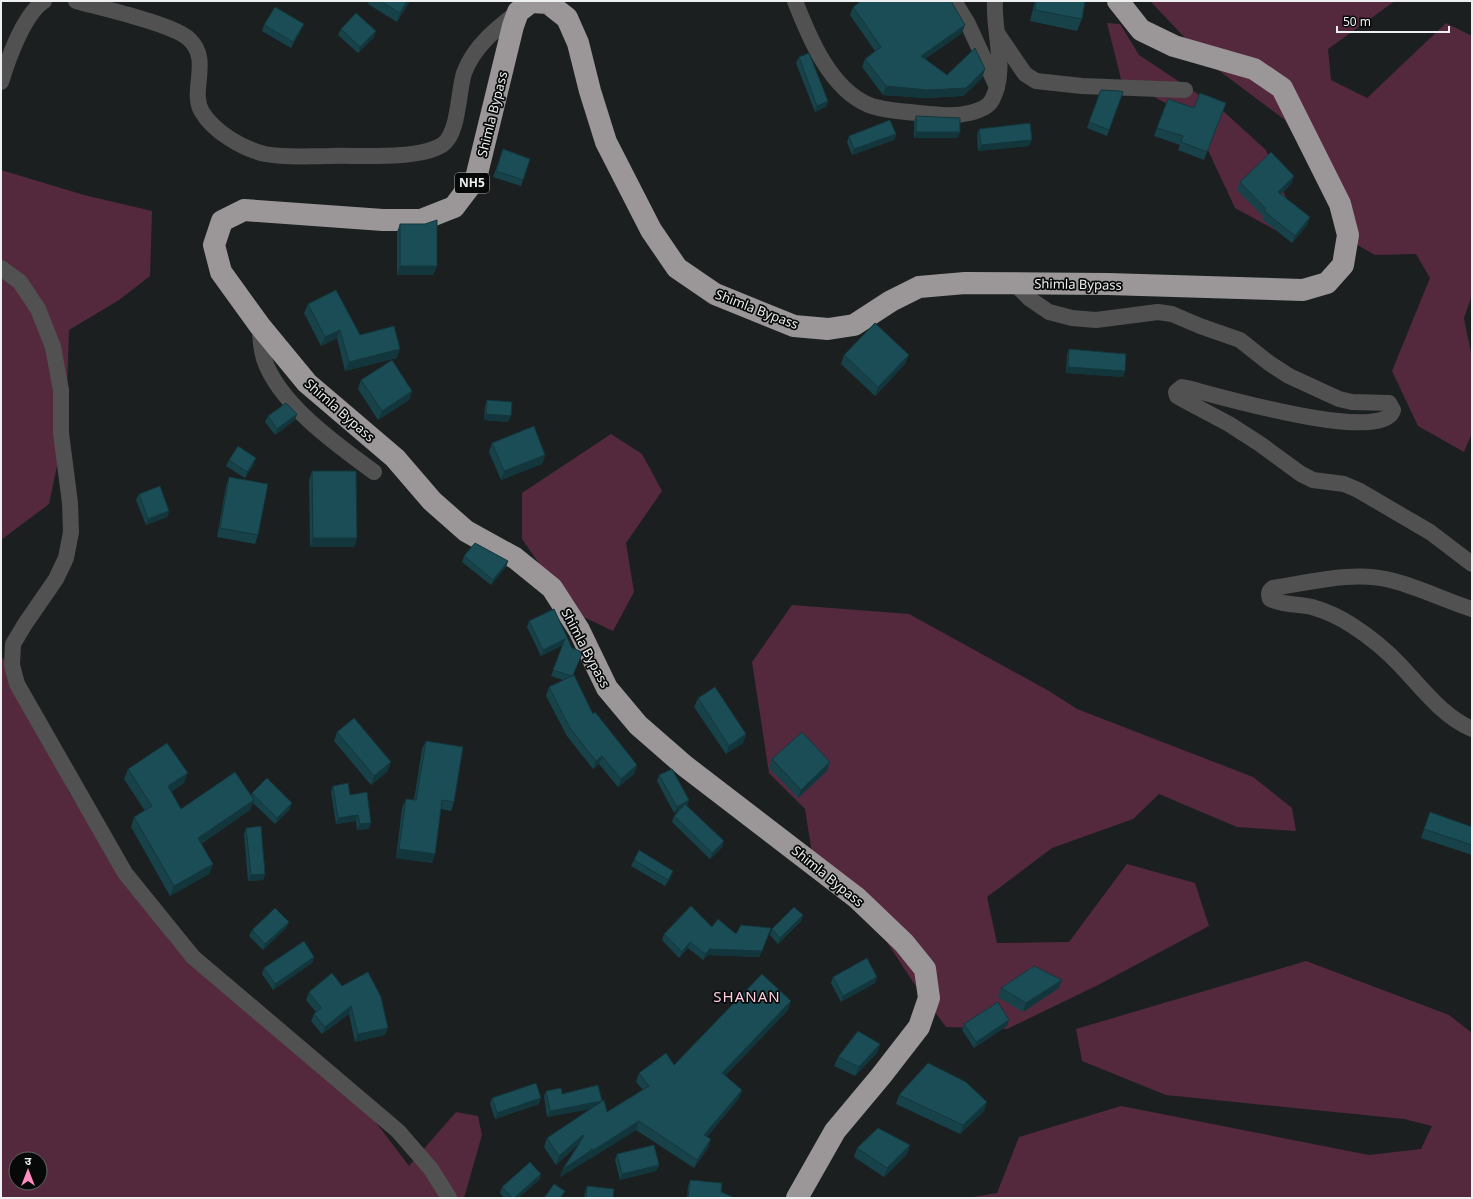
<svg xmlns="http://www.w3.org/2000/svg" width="1473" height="1199" font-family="'Noto Sans','Noto Sans Devanagari',sans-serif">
<rect width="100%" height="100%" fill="#1b1f20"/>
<g fill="#55293d" fill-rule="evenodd">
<polygon points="1150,1 1395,1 1328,49 1331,80 1367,98 1446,23 1472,36 1472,295 1464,318 1472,358 1472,433 1464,452 1418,426 1392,371 1430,278 1416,254 1375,255 1354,243 1285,120 1209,63"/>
<polygon points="1107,23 1120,24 1139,55 1222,110 1266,150 1289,205 1275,230 1235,208 1193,118 1121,79"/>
<polygon points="1,170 84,195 152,211 150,276 119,300 69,330 66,423 49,504 1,540"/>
<polygon points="611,434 642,454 662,491 626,543 634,592 613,631 573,612 522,539 522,493"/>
<polygon points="792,605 909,614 1049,691 1077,709 1253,777 1292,808 1296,831 1237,827 1159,794 1133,819 1052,848 987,897 997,943 1069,942 1127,864 1195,883 1209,926 1098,985 1007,1029 946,1027 915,985 867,912 812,853 805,809 769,773 752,662"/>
<path d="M1,656l17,21 51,115 102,151 200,173 38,50 47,-54 22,4 4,19 -18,63h-463zM16,1159h24v24h-24z"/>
<polygon points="1306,961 1449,1015 1472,1033 1472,1198 967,1198 997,1193 1019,1137 1121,1106 1369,1155 1421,1149 1432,1126 1404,1119 1166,1095 1082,1061 1076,1029"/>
</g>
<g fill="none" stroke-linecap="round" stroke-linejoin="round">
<g stroke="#525151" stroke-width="16">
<path d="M76,1c25,7 97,23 113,38 23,21 0,52 13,73 12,20 41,37 63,42 21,4 44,2 65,2 28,-1 88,4 112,-11 17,-11 16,-53 22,-72 10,-27 33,-45 54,-61"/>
<path d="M795,1c14,36 35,88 74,104 17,7 56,8 75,10 13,1 41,-2 48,-15 16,-30 1,-67 3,-99"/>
<polyline points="954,1 968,24 997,87"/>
<polyline points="997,33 1025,74 1036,81 1082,86 1185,90"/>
<path d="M1,82c7,-23 23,-68 43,-81"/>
<polyline points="1,268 20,282 38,309 53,347 61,390 61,433 70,503 71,532 66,558 56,579 25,624 13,644 12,665 17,684 125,873 193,957 398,1131 431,1169 449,1198"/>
<path d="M1015,284l15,15 19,13 23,6 24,2 62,-8 14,2 28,12 40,14 29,23 20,13 50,23 13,3 37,1 4,7c-10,35 -178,-15 -206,-22l-5,-1 -6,5 1,4 5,3 47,25 31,20 41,30 12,6 31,4 14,6 72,42 42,32"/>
<path d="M260,326c0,11 1,23 4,33 15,45 73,86 110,113"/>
<path d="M1472,609c-26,-8 -51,-21 -78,-28 -39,-11 -81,1 -121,7 -4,3 -5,5 -3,11 13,6 28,5 42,8 14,4 29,11 41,19 17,11 33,24 47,39 22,23 42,51 72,64"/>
</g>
<polyline stroke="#9b9798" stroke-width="22" points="797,1198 835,1131 881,1076 919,1027 929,998 925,969 904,943 857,898 685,766 638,725 607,688 579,630 552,588 515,558 466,531 432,501 395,458 307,383 260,326 221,272 214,245 222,221 244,210 383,220 421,220 454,207 476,178 513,26 518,12 531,2 548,3 567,18 578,43 590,91 606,142 651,230 677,268 715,294 794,326 828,329 854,325 891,301 919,287 965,283 1108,284 1303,290 1327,283 1343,265 1348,235 1340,204 1282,88 1254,69 1174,46 1141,30 1118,1"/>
</g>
<g fill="#17424a">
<polygon points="369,1 410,1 397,22 368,4"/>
<polygon points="1035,1 1085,1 1082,19 1077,31 1030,21"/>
<polygon points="853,7 962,33 925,59 947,75 985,69 982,78 963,96 925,98 883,95 862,67 865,59 875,51 850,15"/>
<polygon points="264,25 301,30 291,48 262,31"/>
<polygon points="341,29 374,37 358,53 338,35"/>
<polygon points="799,57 828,101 826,107 815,112 796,63"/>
<polygon points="1101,90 1123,92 1107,136 1087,128"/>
<polygon points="1168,99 1194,108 1226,103 1204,160 1178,150 1180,145 1154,136"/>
<polygon points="916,116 960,132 957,138 914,138 914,122"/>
<polygon points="979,129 1029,146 978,151 977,135"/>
<polygon points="896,134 894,140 852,155 847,142 849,136"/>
<polygon points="503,149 530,159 521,186 493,177"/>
<polygon points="1294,176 1291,184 1281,194 1310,217 1307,225 1292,243 1262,219 1263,216 1237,190 1240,182"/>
<polygon points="400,224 437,266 433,275 397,275 397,232"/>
<polygon points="308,304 397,358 345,371 337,338 321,346 304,313"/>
<polygon points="1069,349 1125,371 1123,377 1066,373 1067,355"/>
<polygon points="844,355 909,355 905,364 875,396 841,364"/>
<polygon points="361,380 412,391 409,400 378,420 358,389"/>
<polygon points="487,400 508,422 484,420 485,406"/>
<polygon points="268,416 295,420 275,435 265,422"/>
<polygon points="492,443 545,455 542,464 501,480 489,452"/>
<polygon points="229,460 254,464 245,478 226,466"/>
<polygon points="312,471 357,538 354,547 310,547 309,480"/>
<polygon points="229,477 258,535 255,544 217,537 226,486"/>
<polygon points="139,494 169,511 167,517 146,525 136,500"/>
<polygon points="464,556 508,561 506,567 491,585 462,562"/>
<polygon points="554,609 573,675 593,714 637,765 634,774 618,787 599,764 593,769 567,736 546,696 549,687 563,680 551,676 563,645 541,656 527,627 529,621"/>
<polygon points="698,698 746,734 743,743 726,754 694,707"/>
<polygon points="337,732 388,771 371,785 334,741"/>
<polygon points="426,741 454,802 451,811 441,809 435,854 432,863 396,858 402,808 406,799 414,800 422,749"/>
<polygon points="772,759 830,762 827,771 798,798 769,768"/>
<polygon points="128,769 184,783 171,792 181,809 251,795 252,793 290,809 275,824 253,803 250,810 201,844 213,864 209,874 170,896 131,827 134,817 145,811 124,779"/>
<polygon points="659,775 689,800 687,806 722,847 710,859 672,822 674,816 679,811 674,813 657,781"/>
<polygon points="333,786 350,795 369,829 357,830 356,821 336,824 331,792"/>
<polygon points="1430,812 1472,827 1472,855 1421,838"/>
<polygon points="246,828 265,874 263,880 248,881 244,834"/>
<polygon points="634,860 671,877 665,886 631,866"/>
<polygon points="803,915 801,921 778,944 770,935 772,929"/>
<polygon points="289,922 286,928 263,950 249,936 252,930"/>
<polygon points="712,927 736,934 769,934 759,957 708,955 703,960 688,948 679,958 662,940 664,934"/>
<polygon points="314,957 312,963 273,990 262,974 264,968"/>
<polygon points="833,977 875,983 841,1002 831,983"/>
<polygon points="342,986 385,1035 355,1042 349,1014 322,1034 311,1021 314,1014 316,1012 306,1000 309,992"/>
<polygon points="1001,988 1059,988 1023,1012 998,997"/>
<polygon points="788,1010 725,1076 742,1090 739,1098 707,1137 708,1148 694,1168 636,1130 588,1160 589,1157 586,1161 560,1177 563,1169 580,1143 556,1165 544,1147 547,1138 590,1109 547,1117 544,1096 546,1091 562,1094 602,1101 607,1112 643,1090 636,1082 639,1073 674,1065"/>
<polygon points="964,1024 1007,1026 974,1048 962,1030"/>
<polygon points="880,1044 877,1053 855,1076 834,1066 838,1057"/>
<polygon points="899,1095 987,1102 984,1111 960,1134 896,1104"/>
<polygon points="492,1098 539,1104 495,1119 490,1104"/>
<polygon points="910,1145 907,1154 884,1177 854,1157 857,1148"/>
<polygon points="617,1154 659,1165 656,1171 620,1180 615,1160"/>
<polygon points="541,1174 539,1180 518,1198 504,1198 500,1193 502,1187"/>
<polygon points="690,1180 721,1192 735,1198 687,1198 688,1186"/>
<polygon points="587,1186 613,1198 584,1198 585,1192"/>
</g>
<g fill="#13363c">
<polygon points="407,1 410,1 397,22 400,13"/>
<polygon points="304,24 301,30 291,48 293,42"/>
<polygon points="965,25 962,33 918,64 921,56"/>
<polygon points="376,31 374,37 358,53 360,47"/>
<polygon points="985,69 982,78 963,96 925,98 883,95 886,86"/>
<polygon points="828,101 826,107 815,112 817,106"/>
<polygon points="916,132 960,132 957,138 914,138"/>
<polygon points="896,134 894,140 852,155 854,149"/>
<polygon points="1032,140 1029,146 978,151 981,145"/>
<polygon points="1294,176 1291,184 1275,200 1278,192"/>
<polygon points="1310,217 1307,225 1292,243 1295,236"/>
<polygon points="400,266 437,266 433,275 397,275"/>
<polygon points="340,330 337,338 321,346 325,337"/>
<polygon points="400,349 397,358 345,371 349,362"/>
<polygon points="909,355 905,364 875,396 878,387"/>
<polygon points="1068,367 1125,371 1123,377 1066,373"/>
<polygon points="412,391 409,400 378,420 382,411"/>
<polygon points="297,414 295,420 275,435 277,429"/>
<polygon points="486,414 511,416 508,422 484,420"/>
<polygon points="545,455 542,464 501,480 504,471"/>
<polygon points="256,458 254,464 245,478 247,472"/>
<polygon points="169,511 167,517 146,525 148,519"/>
<polygon points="313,538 357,538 354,547 310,547"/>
<polygon points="508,561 506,567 491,585 493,580"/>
<polygon points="565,639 563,645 541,656 543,650"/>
<polygon points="746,734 743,743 726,754 729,746"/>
<polygon points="602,756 599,764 593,769 596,761"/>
<polygon points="391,762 388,771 371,785 374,776"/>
<polygon points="830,762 827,771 798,798 801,790"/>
<polygon points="637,765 634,774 618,787 621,779"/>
<polygon points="188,773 184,783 164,796 168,786"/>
<polygon points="254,800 250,810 194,848 198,838"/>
<polygon points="689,800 687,806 674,813 677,807"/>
<polygon points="292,803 290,809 275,824 277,818"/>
<polygon points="358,815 356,821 336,824 338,818"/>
<polygon points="371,823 369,829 357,830 360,824"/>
<polygon points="724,841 722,847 710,859 712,853"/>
<polygon points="399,849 435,854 432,863 396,858"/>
<polygon points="213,864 209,874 170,896 174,886"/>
<polygon points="673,871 671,877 665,886 668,880"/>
<polygon points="265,874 263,880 248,881 251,875"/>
<polygon points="803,915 801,921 778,944 780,938"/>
<polygon points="289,922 286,928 263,950 265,944"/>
<polygon points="769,934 759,957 708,955 703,960 705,954 710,949"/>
<polygon points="690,942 688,948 679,958 682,952"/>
<polygon points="314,957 312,963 273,990 275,984"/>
<polygon points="877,977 875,983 841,1002 843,996"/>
<polygon points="1062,980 1059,988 1023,1012 1026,1003"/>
<polygon points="791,1001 788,1010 719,1082 722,1073"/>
<polygon points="351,1006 349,1014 322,1034 325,1027"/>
<polygon points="1009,1020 1007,1026 974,1048 976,1042"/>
<polygon points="388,1028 385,1035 355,1042 358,1034"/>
<polygon points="880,1044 877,1053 855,1076 859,1067"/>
<polygon points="742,1090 739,1098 701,1144 704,1135"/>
<polygon points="541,1098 539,1104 495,1119 497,1113"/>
<polygon points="602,1101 600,1107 547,1117 550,1111"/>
<polygon points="987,1102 984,1111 960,1134 963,1125"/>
<polygon points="639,1121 636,1130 588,1160 592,1151"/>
<polygon points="583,1135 580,1143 556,1165 559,1156"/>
<polygon points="711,1139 708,1148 694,1168 697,1160"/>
<polygon points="910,1145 907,1154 884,1177 887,1168"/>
<polygon points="592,1148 589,1157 586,1161 560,1177 563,1169"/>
<polygon points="659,1165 656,1171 620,1180 622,1174"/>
<polygon points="541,1174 539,1180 518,1198 514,1198"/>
<polygon points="565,1191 562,1198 560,1198"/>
</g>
<g fill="#1b4d56" stroke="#13363c">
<polygon points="380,1 407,1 400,13"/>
<polygon points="861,1 951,1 965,25 921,56 947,75 975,48 985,69 966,88 928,90 886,86 865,59 881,47 853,7"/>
<polygon points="1036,1 1085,1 1082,19 1035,10"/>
<polygon points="275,7 304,24 293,42 264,25"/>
<polygon points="356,13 376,31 360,47 341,29"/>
<polygon points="809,53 828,101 817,106 799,57"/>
<polygon points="1101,90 1120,91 1123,92 1109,130 1089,122"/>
<polygon points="1200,93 1226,103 1207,152 1181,142 1183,136 1157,128 1168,99 1194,108"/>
<polygon points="916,116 960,118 960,132 916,132"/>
<polygon points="890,120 896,134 854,149 849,136"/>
<polygon points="1030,123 1032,140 981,145 979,129"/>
<polygon points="503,149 530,159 523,180 496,171"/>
<polygon points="1271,152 1294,176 1278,192 1310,217 1295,236 1264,211 1266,209 1240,182"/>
<polygon points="437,220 437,266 400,266 400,224 425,224"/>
<polygon points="336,290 360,335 394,326 400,349 349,362 340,330 325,337 308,304"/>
<polygon points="875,323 909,355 878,387 844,355"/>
<polygon points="1069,349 1126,354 1125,371 1068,367"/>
<polygon points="392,360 412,391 382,411 361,380"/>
<polygon points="487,400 512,402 511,416 486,414"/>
<polygon points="286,403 297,414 277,429 268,416"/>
<polygon points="534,426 545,455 504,471 492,443"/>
<polygon points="238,446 256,458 247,472 229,460"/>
<polygon points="312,471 356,471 357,538 313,538"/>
<polygon points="229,477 268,484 258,535 220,528"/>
<polygon points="160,486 169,511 148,519 139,494"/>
<polygon points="475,543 508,561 493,580 464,556"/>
<polygon points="554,609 572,648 580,651 582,654 573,675 571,676 553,670 565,639 543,650 529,621"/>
<polygon points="574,675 593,714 595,712 637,765 621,779 602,756 596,761 570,728 549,687"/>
<polygon points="715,687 746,734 729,746 698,698"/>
<polygon points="354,718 391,762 374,776 337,732"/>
<polygon points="802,732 830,762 801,790 772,759"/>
<polygon points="426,741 463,747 454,802 442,800 435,854 399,849 406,799 416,800"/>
<polygon points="167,743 188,773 168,786 181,809 235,772 254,800 198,838 213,864 174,886 134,817 152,806 128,769"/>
<polygon points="672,769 689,800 677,807 659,775"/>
<polygon points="267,778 292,803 277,818 252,793"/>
<polygon points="348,783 350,795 367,792 371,823 360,824 358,815 338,818 333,786"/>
<polygon points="685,804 724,841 712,853 674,816"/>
<polygon points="1430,812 1472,827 1472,845 1424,829"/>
<polygon points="261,826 265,874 251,875 246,828"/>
<polygon points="639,850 673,871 668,880 634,860"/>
<polygon points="691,906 712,927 718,919 736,934 741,925 771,928 762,951 710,949 705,954 690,942 682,952 664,934"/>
<polygon points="794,907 803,915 780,938 772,929"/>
<polygon points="275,908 289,922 265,944 252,930"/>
<polygon points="304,941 314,957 275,984 264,968"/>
<polygon points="867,958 877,977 843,996 833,977"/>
<polygon points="1034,966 1062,980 1026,1003 1001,988"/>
<polygon points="368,972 381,997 388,1028 358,1034 351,1006 325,1027 314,1014 321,1008 309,992 332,973 342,986"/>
<polygon points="762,974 791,1001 722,1073 742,1090 704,1135 711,1139 697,1160 639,1121 592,1151 592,1148 589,1152 563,1169 584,1136 583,1135 559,1156 547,1138 604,1100 607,1112 649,1086 639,1073 666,1053 674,1065"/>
<polygon points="998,1002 1009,1020 976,1042 964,1024"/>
<polygon points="858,1031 880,1044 859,1067 838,1057"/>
<polygon points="928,1063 966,1082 987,1102 963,1125 899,1095"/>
<polygon points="536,1083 541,1098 497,1113 492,1098"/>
<polygon points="598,1085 602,1101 550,1111 546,1091 561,1088 562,1094"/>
<polygon points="878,1128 910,1145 887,1168 857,1148"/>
<polygon points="654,1145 659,1165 622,1174 617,1154"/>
<polygon points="530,1162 541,1174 514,1198 512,1198 502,1187"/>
<polygon points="690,1180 722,1183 721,1192 735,1198 688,1198"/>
<polygon points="554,1184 565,1191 560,1198 544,1198"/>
<polygon points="587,1186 614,1189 613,1198 586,1198"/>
</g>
<g text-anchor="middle" stroke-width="3.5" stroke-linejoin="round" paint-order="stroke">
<rect fill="#070909" stroke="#a8aaab" stroke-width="1" x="455" y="173" width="34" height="20" rx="3"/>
<g font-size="12" font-weight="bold" fill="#edeff0">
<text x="472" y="187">NH5</text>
</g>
<g font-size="13" fill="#edeff0" stroke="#070909">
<text transform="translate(492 114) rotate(-76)" y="5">Shimla Bypass</text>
<text transform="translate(1078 284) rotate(1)" y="5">Shimla Bypass</text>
<text transform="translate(757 309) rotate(21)" y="5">Shimla Bypass</text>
<text transform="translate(340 410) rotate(41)" y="5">Shimla Bypass</text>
<text transform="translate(586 648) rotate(62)" y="5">Shimla Bypass</text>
<text transform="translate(828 876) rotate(39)" y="5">Shimla Bypass</text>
</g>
<g font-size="15" letter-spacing="1" fill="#fdcddf" stroke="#070909">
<text x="747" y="1002">SHANAN</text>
</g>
</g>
<rect width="1473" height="1199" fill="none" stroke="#edeff0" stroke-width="4"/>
<g transform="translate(28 1171)"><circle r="19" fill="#070909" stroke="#636565"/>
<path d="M0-3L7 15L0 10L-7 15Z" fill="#fd8ebf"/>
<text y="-6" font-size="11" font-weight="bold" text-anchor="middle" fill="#edeff0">उ</text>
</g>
<path d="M1337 26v6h112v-6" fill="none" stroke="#edeff0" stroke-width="2"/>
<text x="1343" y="26" font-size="12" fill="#edeff0" stroke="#070909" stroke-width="3" paint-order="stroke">50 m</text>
</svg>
